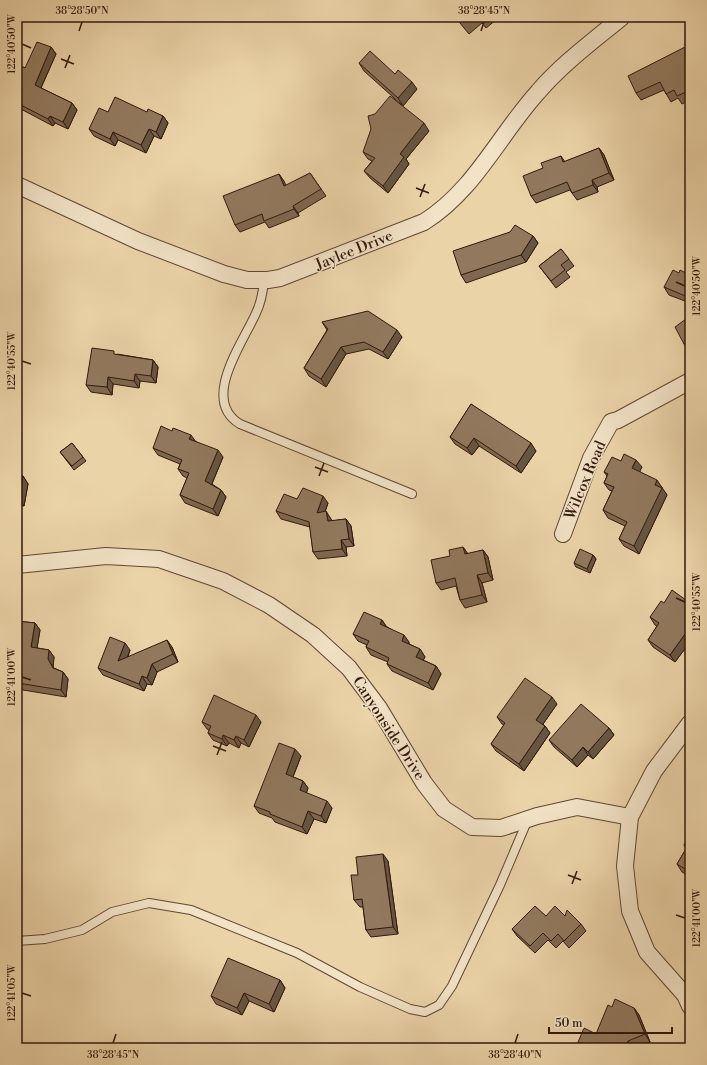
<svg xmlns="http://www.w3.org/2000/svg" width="707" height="1065" font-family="'Libre Bodoni',serif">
<rect width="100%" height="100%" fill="#ebd3a8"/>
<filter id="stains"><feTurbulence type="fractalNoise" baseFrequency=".005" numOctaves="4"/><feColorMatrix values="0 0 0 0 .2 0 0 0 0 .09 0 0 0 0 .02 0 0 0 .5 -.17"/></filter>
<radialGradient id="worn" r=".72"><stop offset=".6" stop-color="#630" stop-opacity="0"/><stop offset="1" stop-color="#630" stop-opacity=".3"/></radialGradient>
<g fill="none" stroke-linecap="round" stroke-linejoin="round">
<g stroke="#604734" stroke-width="10">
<g id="service">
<path d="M264,280c-1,12 -3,23 -8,33 -13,30 -56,87 -16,111l172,70"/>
<polyline points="17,941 45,939 82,930 112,912 149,903 191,910 297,953 360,987 410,1009 425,1012 439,1005 452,986 500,885 528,819"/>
</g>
</g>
<g stroke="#604734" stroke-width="18">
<g id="minor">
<path d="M17,185l121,56 86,33 23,6h21l12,-2 144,-56c51,-32 75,-87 114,-130 24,-28 55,-51 84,-75"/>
<polyline points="563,534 591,458 611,422 618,420 690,381"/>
<polyline points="17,565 106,556 159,559 223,581 269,605 313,635 349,668 379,708 424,783 444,809 472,827 501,828 537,816 577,807 630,817"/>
<polyline points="690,723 654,771 630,817 625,866 630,911 647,952 685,995 690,1006"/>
</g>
</g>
<use href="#service" stroke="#f2e2c6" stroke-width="8"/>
<use href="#minor" stroke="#f2e2c6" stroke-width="16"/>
</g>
<g fill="#7e6851" stroke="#31180d">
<polygon points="455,17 494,17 496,20 486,28 482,23 469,34"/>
<polygon points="687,46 690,51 690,100 682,104 678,98 671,102 664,90 641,100 636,93"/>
<polygon points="51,47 56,54 41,88 72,103 77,110 68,129 55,123 53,126 17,107 17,64 25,68"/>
<polygon points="359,63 417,89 403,106 364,71"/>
<polygon points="108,112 147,112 163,116 168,123 161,139 154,136 146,153 118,140 115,146 94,136 89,129"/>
<polygon points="429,131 406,159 409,164 388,193 370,178 364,171 372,161 368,159 363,152"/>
<polygon points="599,148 604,155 614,180 597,187 598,192 577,200 572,193 570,190 536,203 531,196 543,168 561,156 565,162"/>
<polygon points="310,173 326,196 298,213 299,216 269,228 265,222 240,232 235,225 279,174 286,186"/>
<polygon points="533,236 538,243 526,262 466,283 461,275"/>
<polygon points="561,249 574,266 566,272 570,277 556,288 539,266"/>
<polygon points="690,275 690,303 669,295 664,287"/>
<polygon points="690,316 690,351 689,351 684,344"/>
<polygon points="322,322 402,337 388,359 369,349 346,354 326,387 309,376 304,368 327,330"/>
<polygon points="117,354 153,360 158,367 156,383 140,381 139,388 113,384 112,395 91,392 86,385"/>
<polygon points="471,404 536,451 521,473 479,446 472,455 455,444 450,437"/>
<polygon points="195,441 223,457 212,484 221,490 226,497 218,516 185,503 180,495 187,478 183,476 178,469 180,464 158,455 153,448"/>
<polygon points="72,443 86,461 74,470 60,452"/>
<polygon points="621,461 642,467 639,471 662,487 662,488 667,495 639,554 624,546 619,539 625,526 608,518 603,510 612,491 609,490 604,483 607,476 604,472"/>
<polygon points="17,475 23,476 28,484 24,506 17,505"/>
<polygon points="297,499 328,503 325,512 331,519 332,521 346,519 351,526 354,546 346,547 347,556 318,559 313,552 310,527 281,519 276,511"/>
<polygon points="463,547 468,554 483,550 488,557 493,580 482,583 487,602 465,608 460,600 456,586 441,590 436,583 450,556"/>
<polygon points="593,555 596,559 590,573 576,567 574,563"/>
<polygon points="664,603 690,603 690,642 675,662 653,647 648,640 657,626 655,625 650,617"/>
<polygon points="382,620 386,626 409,642 409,644 420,649 425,657 423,660 436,666 441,674 433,690 392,671 387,664 388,662 371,655 366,647 367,645 358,641 353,634"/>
<polygon points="17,621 35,623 40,630 37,648 49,650 54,657 53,667 54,668 63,672 68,679 66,697 23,690 18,683 18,679 17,678"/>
<polygon points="172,647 178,662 157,672 152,685 147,684 144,691 103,675 98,668 130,650 128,657"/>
<polygon points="557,704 543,724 545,726 550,733 524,771 496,751 491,744 504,725 502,724 497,717"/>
<polygon points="202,722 261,722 249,747 241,743 239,748 229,743 227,746 213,740 208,733 209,730 207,729"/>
<polygon points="609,728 614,735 593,759 588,755 577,767 554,747 549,740"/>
<polygon points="301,756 293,777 303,781 308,788 306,793 332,808 326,823 314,819 307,834 275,822 272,818 259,813 254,806"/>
<polygon points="690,824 690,877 682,872 677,864 686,849 684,845 690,834 687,830"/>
<polygon points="388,861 398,934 371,937 366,930 363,907 360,907 354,900 358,875"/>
<polygon points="546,916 565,916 581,924 586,931 569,948 563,941 556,948 548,940 535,953 517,936 512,929"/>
<polygon points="280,980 285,988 274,1012 249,1001 242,1015 216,1004 211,996"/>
<polygon points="612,1007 634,1008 639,1015 650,1042 633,1048 577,1048 576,1047 596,1034"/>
</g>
<g fill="#665542" stroke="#31180d">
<polygon points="51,47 56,54 39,92 35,85"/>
<polygon points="412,82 417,89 403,106 398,98"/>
<polygon points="72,103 77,110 68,129 63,122"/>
<polygon points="50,116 55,123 53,126 48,119"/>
<polygon points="163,116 168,123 161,139 156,132"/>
<polygon points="424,123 429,131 406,159 409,164 388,193 383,186 400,154"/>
<polygon points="149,129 154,136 146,153 141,145"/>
<polygon points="113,132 118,140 115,146 110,139"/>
<polygon points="599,148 604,155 614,180 609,173"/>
<polygon points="279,174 284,181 290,194 284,186"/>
<polygon points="592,180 597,187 598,192 593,185"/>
<polygon points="293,206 298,213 299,216 294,209"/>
<polygon points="533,236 538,243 526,262 521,255"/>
<polygon points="17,297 20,301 17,306"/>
<polygon points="397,330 402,337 388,359 383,352"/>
<polygon points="341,347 346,354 326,387 321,379"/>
<polygon points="153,360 158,367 156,383 151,376"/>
<polygon points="135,374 140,381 139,388 134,381"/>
<polygon points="108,377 113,384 112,395 107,387"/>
<polygon points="191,435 196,442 189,439"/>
<polygon points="474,438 479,446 472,455 467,448"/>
<polygon points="531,443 536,451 521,473 516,466"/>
<polygon points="218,450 223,457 210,488 205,481"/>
<polygon points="636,460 642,467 638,475 632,468"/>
<polygon points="23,476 28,484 24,506 19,499"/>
<polygon points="657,480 667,495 639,554 634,546 655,485"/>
<polygon points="221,490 226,497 218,516 213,509"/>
<polygon points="323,496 328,503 322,520 317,513"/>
<polygon points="326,511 331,519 333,528 328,521"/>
<polygon points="346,519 351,526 354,546 349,539"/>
<polygon points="341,540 346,547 347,556 342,549"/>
<polygon points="463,547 468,554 465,554"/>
<polygon points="483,550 488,557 493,580 488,573"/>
<polygon points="593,555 596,559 590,573 587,569"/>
<polygon points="477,575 482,583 487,602 482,595"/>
<polygon points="382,620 387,628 380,624"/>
<polygon points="35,623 40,630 36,654 31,647"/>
<polygon points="685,634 690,640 690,642 675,662 670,655"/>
<polygon points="404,635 409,642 407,648 402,641"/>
<polygon points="167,640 172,647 178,662 173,654"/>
<polygon points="125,643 130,650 123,668 118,661"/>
<polygon points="420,649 425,657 421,664 416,657"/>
<polygon points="49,650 54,657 53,667 58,675 48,659"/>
<polygon points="152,664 157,672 152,685 147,678"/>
<polygon points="436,666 441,674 433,690 428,683"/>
<polygon points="63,672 68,679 66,697 61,690"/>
<polygon points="142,676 147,684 144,691 139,684"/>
<polygon points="552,697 557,704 541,727 536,720"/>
<polygon points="256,715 261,722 249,747 244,740"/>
<polygon points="545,726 550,733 524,771 519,764"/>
<polygon points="609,728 614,735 593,759 588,752"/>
<polygon points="223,735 229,743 227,746 222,739"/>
<polygon points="236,736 241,743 239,748 234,740"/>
<polygon points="583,747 588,755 577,767 572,760"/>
<polygon points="295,749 301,756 291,782 286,774"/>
<polygon points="303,781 308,788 305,798 300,790"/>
<polygon points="327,801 332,808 326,823 321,816"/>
<polygon points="308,811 314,819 307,834 302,827"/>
<polygon points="383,854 388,861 398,934 393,927"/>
<polygon points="280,980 285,988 274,1012 269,1004"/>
<polygon points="244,993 249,1001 242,1015 237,1008"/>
<polygon points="634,1008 639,1015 650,1042 645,1034"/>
<polygon points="628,1041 633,1048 625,1048"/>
</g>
<g fill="#92795e" stroke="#31180d">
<polygon points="37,42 51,47 35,85 72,103 63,122 50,116 48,119 17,103 17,64 25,68"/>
<polygon points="687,46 690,52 690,90 677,96 674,90 666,94 660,82 636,93 628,76"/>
<polygon points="370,51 395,74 398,70 412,82 398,98 359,63"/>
<polygon points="390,96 424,123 400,154 404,157 383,186 364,171 375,158 363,152 371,129 368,116 375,114"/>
<polygon points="115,97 147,112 148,109 163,116 156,132 149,129 141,145 113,132 110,139 89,129 99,108 108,112"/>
<polygon points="599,148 609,173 592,180 593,185 572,193 567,182 531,196 523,176 543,168 541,163 561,156 563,162"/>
<polygon points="310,173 321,189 293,206 294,209 264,221 262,214 235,225 223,196 279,174 284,186"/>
<polygon points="515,225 533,236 521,255 461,275 453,251 510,232"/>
<polygon points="561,249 569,259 561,265 565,270 551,281 539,266"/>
<polygon points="673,270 679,273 680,270 690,275 690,298 664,287"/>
<polygon points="368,311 397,330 383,352 364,342 341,347 321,379 304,368 328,329 322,322"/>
<polygon points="690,316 690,341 684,344 675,327"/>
<polygon points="92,348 114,351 114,354 153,360 151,376 135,374 134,381 108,377 107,387 86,385"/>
<polygon points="471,404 531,443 516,466 474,438 467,448 450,437"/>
<polygon points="161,426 172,431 173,428 191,435 189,439 218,450 205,481 221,490 213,509 180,495 189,473 178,469 182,460 153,448"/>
<polygon points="72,443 83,457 72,466 60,452"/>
<polygon points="624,454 636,460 632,468 657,480 655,485 662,488 634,546 619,539 627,522 603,510 614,487 604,483 608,474 604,472 612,457 621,461"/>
<polygon points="17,475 23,476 19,499 17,499"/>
<polygon points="303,488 323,496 317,513 326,511 328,521 346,519 349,539 341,540 342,549 313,552 309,522 276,511 284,494 297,499"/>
<polygon points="463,547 465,554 483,550 488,573 477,575 482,595 460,600 455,578 436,583 431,560 450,556 449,550"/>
<polygon points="580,549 593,555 587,569 574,563"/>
<polygon points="672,590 690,603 690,637 685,634 670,655 648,640 659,623 650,617 661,601 664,603"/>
<polygon points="364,612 382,620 380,624 404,635 402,641 420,649 416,657 436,666 428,683 387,664 389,658 366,647 369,641 353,634"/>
<polygon points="17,621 35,623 31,647 49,650 48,659 53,668 63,672 61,690 18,683 19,672 17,672"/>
<polygon points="110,637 125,643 118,661 167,640 173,654 152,664 147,678 142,676 139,684 98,668"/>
<polygon points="525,678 552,697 536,720 545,726 519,764 491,744 505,723 497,717"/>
<polygon points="214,695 256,715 244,740 236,736 234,740 223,735 222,739 208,733 211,726 202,722"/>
<polygon points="581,704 609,728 588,752 583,747 572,760 549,740"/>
<polygon points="279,743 295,749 286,774 303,781 300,790 327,801 321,816 308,811 302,827 270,814 270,812 254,806"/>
<polygon points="690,824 690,832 687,830"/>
<polygon points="690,834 690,872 677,864 687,847 684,845"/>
<polygon points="383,854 393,927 366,930 362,899 354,900 351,875 358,875 356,857"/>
<polygon points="535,906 546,916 555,906 565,916 567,910 581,924 564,941 558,934 551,941 543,933 530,946 512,929"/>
<polygon points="228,958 280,980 269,1004 244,993 237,1008 211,996"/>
<polygon points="615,999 634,1008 645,1034 628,1041 625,1048 579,1048 576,1047 584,1028 596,1034 608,1005 612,1007"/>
</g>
<path fill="none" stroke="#31180d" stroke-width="1.5" d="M79,31l3,-9M481,31l3,-9M22,44l9,4M61,59l13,5M65,68l5,-13M416,188l13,5M420,197l5,-13M676,282l9,4M22,361l9,3M315,467l13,5M319,476l5,-13M676,598l9,4M22,677l9,3M213,746l13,5M217,755l5,-13M568,875l13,5M572,884l5,-13M676,915l9,3M22,993l9,3M113,1043l3,-9M515,1043l3,-9"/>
<g text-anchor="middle" stroke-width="3" stroke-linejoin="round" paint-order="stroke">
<g font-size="15" fill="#31180d" stroke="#f2e2c6">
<text transform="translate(354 250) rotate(-22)" y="5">Jaylee Drive</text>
<text transform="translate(585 480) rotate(-67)" y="5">Wilcox Road</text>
<text transform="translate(389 728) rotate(57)" y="5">Canyonside Drive</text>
</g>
</g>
<rect width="707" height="1065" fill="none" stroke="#ebd3a8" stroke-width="44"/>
<path d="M549 1027v6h123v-6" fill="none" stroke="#31180d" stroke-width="2"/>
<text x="555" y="1027" font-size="12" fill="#31180d" stroke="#f2e2c6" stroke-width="3" paint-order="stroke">50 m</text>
<rect x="22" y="22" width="663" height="1021" fill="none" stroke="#31180d" stroke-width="1.5"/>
<g font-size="10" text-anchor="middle" fill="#31180d">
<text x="82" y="14">38°28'50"N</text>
<text x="484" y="14">38°28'45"N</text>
<text transform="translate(11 44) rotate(-90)" y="4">122°40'50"W</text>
<text transform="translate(696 286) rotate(-90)" y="4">122°40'50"W</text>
<text transform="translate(11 361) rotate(-90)" y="4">122°40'55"W</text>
<text transform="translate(696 602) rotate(-90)" y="4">122°40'55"W</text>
<text transform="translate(11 677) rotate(-90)" y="4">122°41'00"W</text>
<text transform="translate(696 918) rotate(-90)" y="4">122°41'00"W</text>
<text transform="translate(11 993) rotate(-90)" y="4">122°41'05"W</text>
<text x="113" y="1058">38°28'45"N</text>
<text x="515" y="1058">38°28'40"N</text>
</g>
<rect width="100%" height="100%" filter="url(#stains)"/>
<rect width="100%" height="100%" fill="url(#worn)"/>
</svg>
